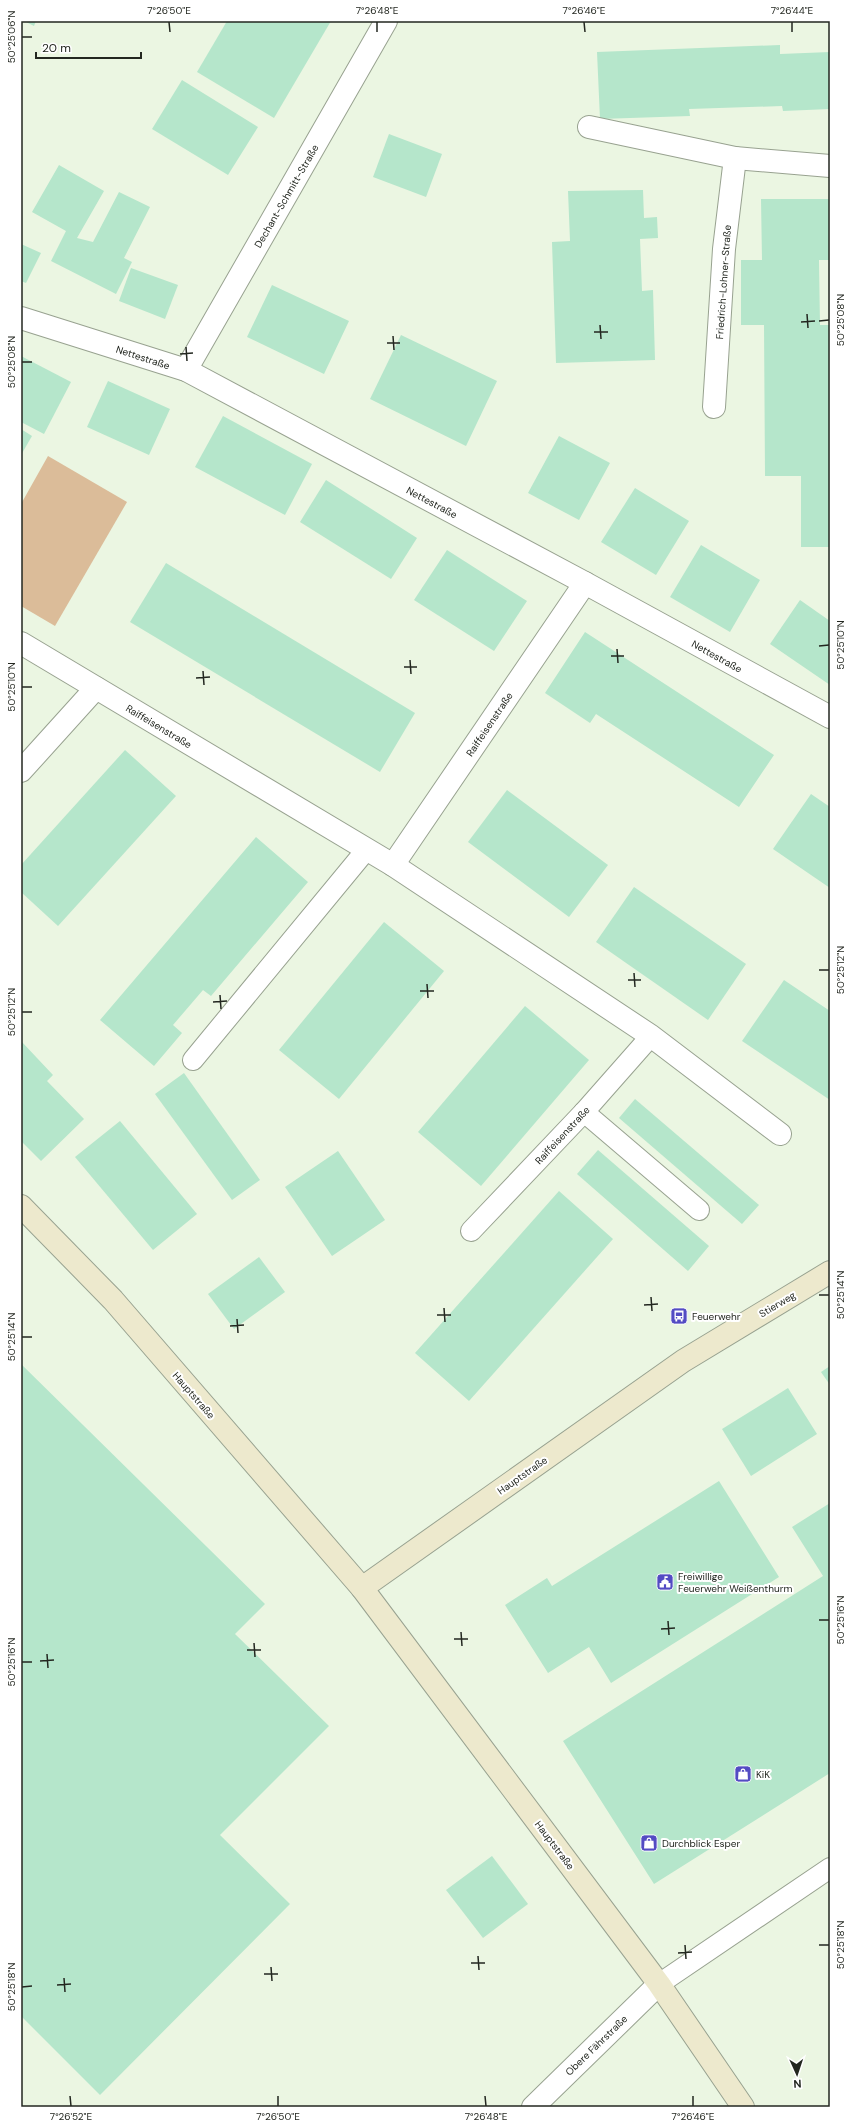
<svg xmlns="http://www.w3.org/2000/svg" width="851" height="2128" font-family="'DM Sans',sans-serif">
<rect width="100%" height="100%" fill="#ebf6e2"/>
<polygon fill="#dbbc99" points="48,456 127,502 55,626 21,606 21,504"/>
<g fill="#b5e6cb">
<polygon points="24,21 36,21 34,26"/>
<polygon points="227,21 331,21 274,118 197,72"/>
<polygon points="780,45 780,54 830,52 830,109 783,111 782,106 689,109 690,116 600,119 597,52"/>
<polygon points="182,80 258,127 228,175 152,129"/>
<polygon points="389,134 442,154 426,197 373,177"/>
<polygon points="59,165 104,191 77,238 93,242 119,192 150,207 124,258 132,262 116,294 51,261 66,231 32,212"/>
<polygon points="643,190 644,218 657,217 658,238 640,239 642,291 653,290 655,360 556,363 552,242 570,241 568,191"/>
<polygon points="761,199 830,199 830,260 819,260 820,325 830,325 830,547 801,547 801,476 765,476 764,325 741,325 741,260 762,260"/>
<polygon points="21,244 41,253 26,283 21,281"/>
<polygon points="131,268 178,285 165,319 119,301"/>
<polygon points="272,285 349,321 324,374 247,337"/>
<polygon points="401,335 497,381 466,446 370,399"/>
<polygon points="21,356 71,382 44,434 21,422"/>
<polygon points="108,381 170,409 149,455 87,427"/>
<polygon points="223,416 312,464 285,515 195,467"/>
<polygon points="21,429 32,436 21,455"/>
<polygon points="559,436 610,463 579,520 528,493"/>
<polygon points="326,480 417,538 391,579 300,522"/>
<polygon points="635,488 689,521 656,575 601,542"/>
<polygon points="701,545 760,580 730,632 670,597"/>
<polygon points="447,550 527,601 494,651 414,600"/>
<polygon points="166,563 415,713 380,772 130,622"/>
<polygon points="800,600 830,621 830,685 770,644"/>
<polygon points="585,632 774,755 739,807 596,714 590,723 545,693"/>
<polygon points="125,750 176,796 58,926 21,892 21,865"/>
<polygon points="507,790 608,865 569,917 468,842"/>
<polygon points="811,794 830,807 830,888 773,849"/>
<polygon points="256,837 308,882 211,996 203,990 173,1025 182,1033 154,1066 100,1020"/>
<polygon points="634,887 746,964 708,1020 596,942"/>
<polygon points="384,922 444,971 339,1099 279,1050"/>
<polygon points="784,980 830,1011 830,1100 742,1041"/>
<polygon points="525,1006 589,1060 481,1186 418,1132"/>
<polygon points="21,1041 53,1075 47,1081 84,1119 41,1161 21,1141"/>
<polygon points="184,1073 260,1180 232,1200 155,1094"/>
<polygon points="635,1099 759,1205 742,1224 619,1118"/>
<polygon points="120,1121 197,1214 153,1250 75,1157"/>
<polygon points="598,1150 709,1246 688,1271 577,1174"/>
<polygon points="338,1151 385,1220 332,1256 285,1187"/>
<polygon points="559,1191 613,1239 469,1401 415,1353"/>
<polygon points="259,1257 285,1292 234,1329 208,1294"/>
<polygon points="21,1364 265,1604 235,1634 329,1726 220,1835 290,1904 100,2095 21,2016"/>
<polygon points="830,1366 830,1385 821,1372"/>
<polygon points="788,1388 817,1434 751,1476 722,1429"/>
<polygon points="719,1481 779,1577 611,1683 589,1647 548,1673 505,1605 547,1578 552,1586"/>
<polygon points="830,1503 830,1773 654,1884 563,1741 823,1576 792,1527"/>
<polygon points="492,1856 528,1904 483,1938 446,1890"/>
</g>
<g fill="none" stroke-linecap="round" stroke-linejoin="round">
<g stroke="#98a290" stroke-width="22">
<g id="lane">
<polyline points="193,1060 367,849"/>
<polyline points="584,1112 699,1210"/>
<polyline points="471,1231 584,1112 651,1036"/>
<polyline points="659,1984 830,1868"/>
</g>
</g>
<g stroke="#98a290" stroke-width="24">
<g id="street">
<polyline points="589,127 735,158 830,166"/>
<polyline points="21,318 186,370 585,583 830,717"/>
<polyline points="186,370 386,21"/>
<polyline points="714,407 724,249 735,158"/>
<polyline points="21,643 393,865 651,1036 780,1134"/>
<polyline points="21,771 96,688"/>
<polyline points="393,865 585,583"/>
<polyline points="533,2107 659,1984"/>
</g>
</g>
<g stroke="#98a290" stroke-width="24">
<g id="secondary">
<polyline points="21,1206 113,1300 362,1588 659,1984 743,2107"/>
<polyline points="362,1588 683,1361 830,1272"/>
</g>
</g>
<use href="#lane" stroke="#fff" stroke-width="20"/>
<use href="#street" stroke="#fff" stroke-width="22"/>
<use href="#secondary" stroke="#ede9cd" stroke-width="22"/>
</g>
<path fill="none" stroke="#232720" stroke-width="1.5" d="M169,22l1,10M377,22v10M584,22l1,10M792,22v10M22,37h10M807,314l1,14M819,321l10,-1M801,322l14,-1M600,325l1,14M594,332h14M393,336l1,14M387,343h13M186,347l1,14M180,354l13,-1M22,362h10M819,646l10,-1M617,649l1,14M611,656h13M410,660l1,14M404,667h13M203,671l1,14M196,678l14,-1M22,687h10M819,970h10M634,973l1,14M628,980h13M427,984l1,14M420,991h14M220,995l1,14M213,1002l14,-1M22,1012h10M819,1295h10M651,1297l1,14M644,1305l14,-1M444,1308l1,14M437,1315h14M237,1319l1,14M230,1326l14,-1M22,1337h10M819,1620h10M668,1621l1,14M661,1629l14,-1M461,1632l1,14M454,1639h14M254,1643l1,14M247,1650h14M47,1654l1,14M40,1661l14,-1M22,1662h10M685,1945l1,14M819,1945h10M678,1953l14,-1M478,1956l1,14M471,1963h14M271,1967l1,14M264,1974h14M64,1978l1,14M57,1985l14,-1M22,1987l10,-1M70,2096l1,10M278,2096v10M485,2096l1,10M693,2096v10"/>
<defs>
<g id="bus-square" transform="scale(0.9)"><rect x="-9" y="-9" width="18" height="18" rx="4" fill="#534bc3" stroke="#fff"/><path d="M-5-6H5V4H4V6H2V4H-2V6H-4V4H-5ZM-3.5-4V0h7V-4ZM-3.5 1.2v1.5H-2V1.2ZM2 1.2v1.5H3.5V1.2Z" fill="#fff"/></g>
<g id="civic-square" transform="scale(0.9)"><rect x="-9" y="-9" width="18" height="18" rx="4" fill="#534bc3" stroke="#fff"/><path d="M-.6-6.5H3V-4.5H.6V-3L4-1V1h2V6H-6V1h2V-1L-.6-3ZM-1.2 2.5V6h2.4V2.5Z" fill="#fff"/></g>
<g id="shop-square" transform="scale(0.9)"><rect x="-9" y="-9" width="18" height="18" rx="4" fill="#534bc3" stroke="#fff"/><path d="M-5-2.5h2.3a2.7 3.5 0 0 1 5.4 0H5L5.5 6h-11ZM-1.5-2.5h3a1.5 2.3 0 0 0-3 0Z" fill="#fff"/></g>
</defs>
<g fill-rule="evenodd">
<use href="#bus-square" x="679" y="1316"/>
<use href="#civic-square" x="665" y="1582"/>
<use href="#shop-square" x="743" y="1774"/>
<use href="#shop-square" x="649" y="1843"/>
</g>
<g text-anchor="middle" stroke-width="4" stroke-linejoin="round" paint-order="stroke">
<g font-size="10" fill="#232720" stroke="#fff">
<text transform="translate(286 196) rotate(-60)" y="4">Dechant-Schmitt-Straße</text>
<text transform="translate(723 282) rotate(-86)" y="4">Friedrich-Lohner-Straße</text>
<text transform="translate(143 357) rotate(18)" y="4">Nettestraße</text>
<text transform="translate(432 502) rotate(28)" y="4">Nettestraße</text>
<text transform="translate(717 656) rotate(29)" y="4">Nettestraße</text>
<text transform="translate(489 724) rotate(-56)" y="4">Raiffeisenstraße</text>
<text transform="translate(159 726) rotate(31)" y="4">Raiffeisenstraße</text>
<text transform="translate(562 1135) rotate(-47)" y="4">Raiffeisenstraße</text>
<text transform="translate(777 1304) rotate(-31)" y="4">Stierweg</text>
<text transform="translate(194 1395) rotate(49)" y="4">Hauptstraße</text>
<text transform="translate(522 1475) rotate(-35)" y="4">Hauptstraße</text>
<text transform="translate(555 1845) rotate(53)" y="4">Hauptstraße</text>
<text transform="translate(596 2045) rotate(-44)" y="4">Obere Fährstraße</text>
</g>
<g font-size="10" fill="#232720" stroke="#fff" text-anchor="start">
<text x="692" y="1320">Feuerwehr</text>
<text x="678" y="1580">Freiwillige<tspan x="678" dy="12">Feuerwehr Weißenthurm</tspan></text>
<text x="756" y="1778">KiK</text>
<text x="662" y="1847">Durchblick Esper</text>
</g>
</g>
<rect width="851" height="2128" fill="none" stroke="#ffffff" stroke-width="44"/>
<g transform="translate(797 2074) rotate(177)" stroke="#ffffff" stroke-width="3" paint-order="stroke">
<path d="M0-3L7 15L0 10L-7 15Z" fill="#232720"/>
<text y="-6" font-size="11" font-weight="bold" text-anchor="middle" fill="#232720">N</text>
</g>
<path d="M36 52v6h105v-6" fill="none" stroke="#232720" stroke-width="2"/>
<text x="42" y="52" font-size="12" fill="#232720" stroke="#ffffff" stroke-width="3" paint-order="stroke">20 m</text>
<rect x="22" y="22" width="807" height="2084" fill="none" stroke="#232720" stroke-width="1.5"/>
<g font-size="10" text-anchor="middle" fill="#232720">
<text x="169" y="14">7°26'50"E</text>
<text x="377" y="14">7°26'48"E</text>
<text x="584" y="14">7°26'46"E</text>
<text x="792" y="14">7°26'44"E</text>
<text transform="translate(11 37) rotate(-90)" y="4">50°25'06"N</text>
<text transform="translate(840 320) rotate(-90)" y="4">50°25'08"N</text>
<text transform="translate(11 362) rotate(-90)" y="4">50°25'08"N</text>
<text transform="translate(840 645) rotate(-90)" y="4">50°25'10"N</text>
<text transform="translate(11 687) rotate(-90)" y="4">50°25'10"N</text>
<text transform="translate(840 970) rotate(-90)" y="4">50°25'12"N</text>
<text transform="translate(11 1012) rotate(-90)" y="4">50°25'12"N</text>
<text transform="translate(840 1295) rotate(-90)" y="4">50°25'14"N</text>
<text transform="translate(11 1337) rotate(-90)" y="4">50°25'14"N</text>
<text transform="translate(840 1620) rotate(-90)" y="4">50°25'16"N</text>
<text transform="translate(11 1662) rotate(-90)" y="4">50°25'16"N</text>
<text transform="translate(840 1945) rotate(-90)" y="4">50°25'18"N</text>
<text transform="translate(11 1987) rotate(-90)" y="4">50°25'18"N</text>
<text x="71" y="2120">7°26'52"E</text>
<text x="278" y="2120">7°26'50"E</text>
<text x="486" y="2120">7°26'48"E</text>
<text x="693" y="2120">7°26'46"E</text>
</g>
</svg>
